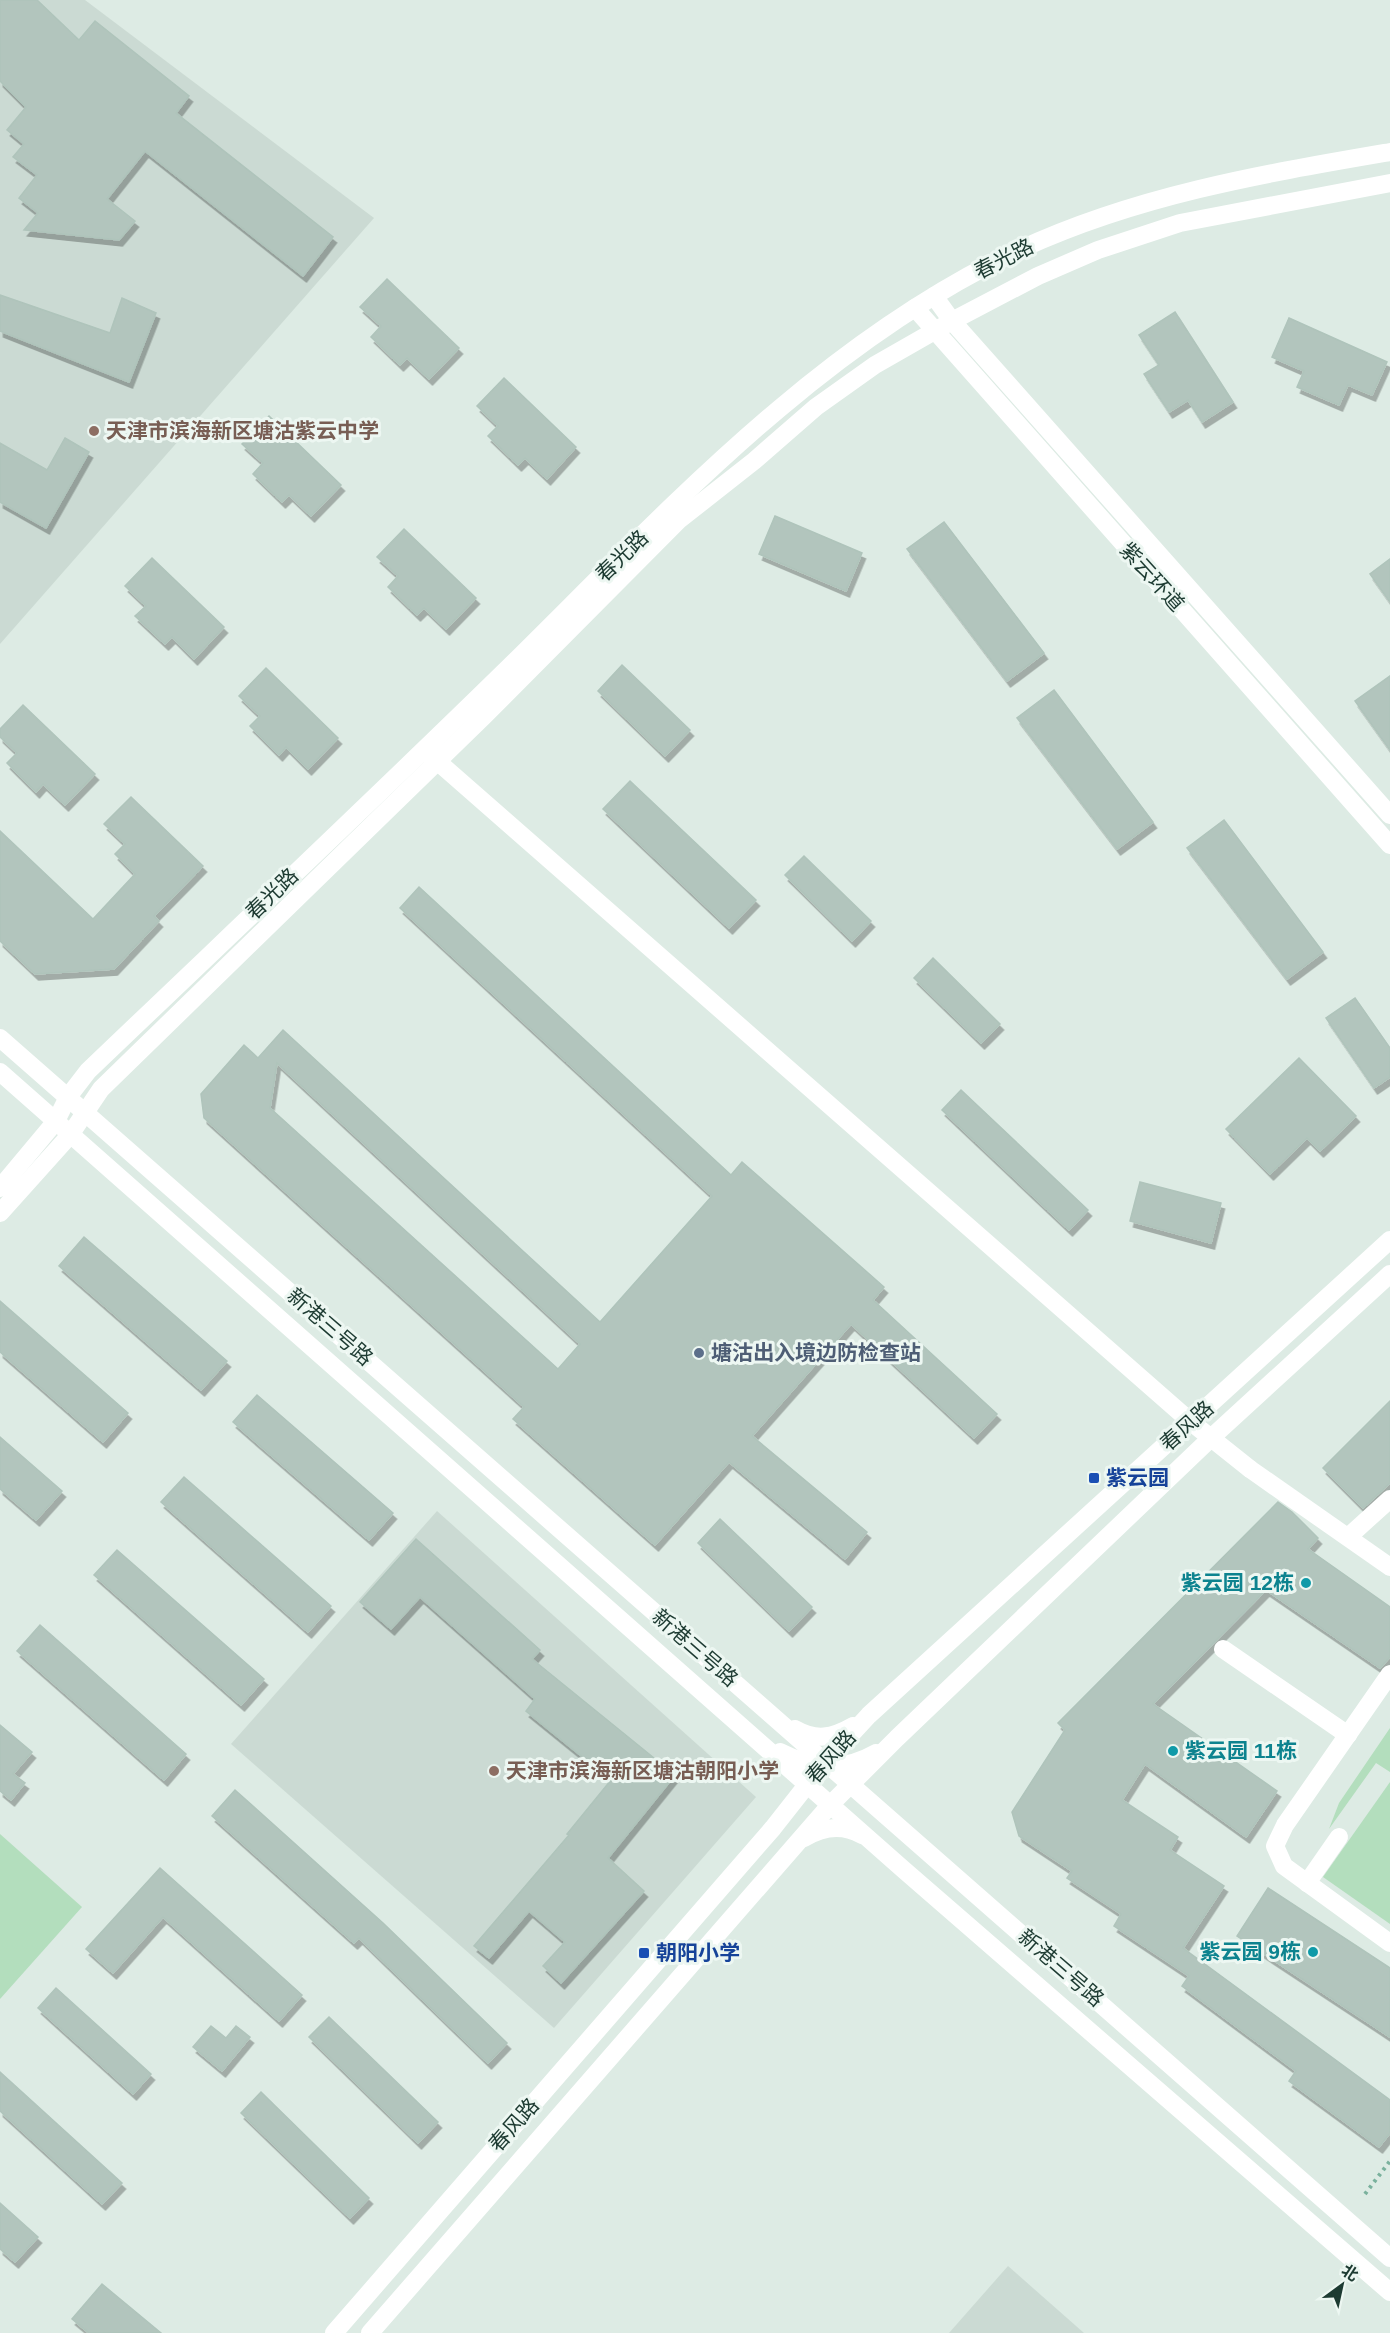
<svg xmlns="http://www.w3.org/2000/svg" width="1390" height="2333" font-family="Helvetica,'Noto Sans SC',sans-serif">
<defs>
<filter id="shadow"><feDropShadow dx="3.5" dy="6" stdDeviation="0" flood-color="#0004"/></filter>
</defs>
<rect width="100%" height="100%" fill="#ddebe4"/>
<g fill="#cbdad3">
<polygon points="0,0 85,0 374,218 0,644"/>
<polygon points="437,1511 756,1797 554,2028 231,1744"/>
<polygon points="1008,2266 1084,2333 949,2333"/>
</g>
<g fill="#b3debd">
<polygon points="1390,1728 1390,1772 1376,1763 1329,1829 1339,1803"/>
<polygon points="1390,1782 1390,1924 1323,1877"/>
<polygon points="0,1834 82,1907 0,1999"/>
</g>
<g fill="#b2c5bd" stroke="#afc4bb" stroke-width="1.5" fill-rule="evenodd" filter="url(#shadow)">
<polygon points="0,0 37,0 79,40 95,21 189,96 176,113 333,237 303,276 145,151 107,199 135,221 119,240 24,230 38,213 19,198 37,175 13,157 24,144 7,130 26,107 0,81"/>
<polygon points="387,279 459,348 429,379 407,358 400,365 371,337 381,326 360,307"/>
<polygon points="0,295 110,333 122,298 156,313 129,382 0,331"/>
<polygon points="1175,312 1233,402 1202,422 1188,400 1169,412 1144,374 1159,365 1139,335"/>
<polygon points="1289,318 1387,362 1372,395 1348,385 1339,405 1297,387 1304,371 1272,357"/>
<polygon points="504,378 576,447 547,479 525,458 518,465 488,436 498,426 477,406"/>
<polygon points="269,416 341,485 311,516 289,495 282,502 253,474 263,463 242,444"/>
<polygon points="65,438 89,452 46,528 0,502 0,443 47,470"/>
<polygon points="775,516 862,553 846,591 759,554"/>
<polygon points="944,522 1044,653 1007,681 907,549"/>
<polygon points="404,529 476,598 446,629 424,608 417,615 388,587 398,576 377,557"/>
<polygon points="152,558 224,627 194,659 172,637 165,644 135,616 146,606 125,586"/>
<polygon points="1390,559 1390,602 1370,574"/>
<polygon points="622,665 690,730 665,756 598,691"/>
<polygon points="266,668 338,738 308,769 286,747 279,755 250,726 260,716 239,696"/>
<polygon points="1390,676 1390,750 1355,701"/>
<polygon points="1054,690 1153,822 1117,849 1017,718"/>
<polygon points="23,705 95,774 65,805 43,784 36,792 7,763 17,753 0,737 0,729"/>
<polygon points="630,781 756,900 729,928 603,809"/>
<polygon points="131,797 203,866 154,916 159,921 114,969 35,974 0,941 0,831 93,919 135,874 115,854 125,844 104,824"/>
<polygon points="1224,820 1323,952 1287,979 1187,848"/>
<polygon points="804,856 871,921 852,941 785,875"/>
<path d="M419,887l312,288 11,-13 142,125 -11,13 124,114 -23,24 -123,-114 -99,112 115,96 -22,27 -116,-97 -74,83 -142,-126 11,-12 -320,-289 -3,-24 43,-49 14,13 25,-28 317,292 112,-126 -312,-288zM277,1063l303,281 -22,25 -288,-261z"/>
<polygon points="933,958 1000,1024 981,1043 914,978"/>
<polygon points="1355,998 1390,1048 1390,1077 1374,1088 1326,1018"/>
<polygon points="1299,1058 1356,1116 1320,1151 1307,1138 1270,1174 1226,1129"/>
<polygon points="961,1090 1088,1210 1069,1230 942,1110"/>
<polygon points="1140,1182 1221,1203 1211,1243 1130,1221"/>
<polygon points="84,1237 227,1361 201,1390 59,1266"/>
<polygon points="0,1301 128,1413 103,1442 0,1352"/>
<polygon points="257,1395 393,1513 369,1540 233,1422"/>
<polygon points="1390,1401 1390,1483 1363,1508 1323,1468"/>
<polygon points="0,1437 62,1491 36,1520 0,1489"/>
<polygon points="184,1477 331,1606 308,1632 161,1502"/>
<polygon points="1278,1502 1292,1512 1318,1538 1308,1549 1390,1607 1390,1657 1380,1668 1266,1590 1153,1704 1277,1791 1246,1837 1145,1764 1122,1800 1178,1837 1170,1850 1224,1886 1183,1948 1390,2100 1390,2133 1379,2147 1289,2081 1296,2071 1182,1986 1189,1976 1114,1926 1121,1914 1067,1878 1072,1871 1019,1836 1012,1812 1065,1730 1058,1723"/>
<polygon points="720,1519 812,1607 789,1631 698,1543"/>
<polygon points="416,1539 540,1650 532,1659 675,1775 608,1858 644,1891 561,1983 543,1966 565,1942 529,1911 489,1958 474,1946 569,1835 567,1834 611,1780 526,1711 535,1699 420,1597 391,1629 360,1602"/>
<polygon points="117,1550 264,1679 241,1705 94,1575"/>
<polygon points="40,1625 186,1754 164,1780 17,1651"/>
<polygon points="0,1725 32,1752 13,1774 25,1783 11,1800 0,1791"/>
<polygon points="235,1790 383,1923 507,2043 488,2063 359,1938 354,1943 212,1816"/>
<polygon points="160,1868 302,1995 279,2021 163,1917 113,1973 86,1949"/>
<polygon points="1268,1888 1390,1968 1390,2037 1237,1936"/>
<polygon points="56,1988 151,2074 133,2094 38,2008"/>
<polygon points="329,2017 438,2122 418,2143 309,2037"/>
<polygon points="211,2026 226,2038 236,2026 250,2037 222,2071 193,2047"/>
<polygon points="0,2072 122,2183 102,2204 0,2111"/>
<polygon points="261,2092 369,2198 350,2218 241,2113"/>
<polygon points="0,2203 38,2237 15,2262 0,2249"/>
<polygon points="102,2284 161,2333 89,2333 72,2319"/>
</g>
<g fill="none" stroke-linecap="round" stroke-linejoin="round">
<polyline stroke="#7ab19d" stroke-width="4" stroke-dasharray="3 4.5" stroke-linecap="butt" points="1365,2194 1390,2161"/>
<g stroke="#fff" stroke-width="18">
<polyline points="1250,1469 1390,1567"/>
<polyline points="1348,1537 1390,1499"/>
<polyline points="1223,1649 1348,1735"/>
<polyline points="1390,1674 1285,1825 1275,1846 1284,1866 1390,1943"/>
<polyline points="1307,1883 1339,1837"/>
</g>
<g stroke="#fff" stroke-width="18">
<polyline points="934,296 952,321 1390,815"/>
<polyline points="915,308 1390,845"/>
<polyline points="429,754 1191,1422 1250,1469"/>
<path d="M0,1188l56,-67 12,-24 20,-26c138,-132 277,-263 414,-397 157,-154 314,-329 517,-424 118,-55 243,-76 371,-98"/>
<polyline points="0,1213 70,1135 101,1089 484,716 679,520 754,461 816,407 875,365 952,321 1038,276 1098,250 1180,223 1390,183"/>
</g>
<g stroke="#fff" stroke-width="18">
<polyline points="0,1038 1390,2258"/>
<polyline points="0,1072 904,1870 1390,2292"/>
<path d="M795,1729c21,12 37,9 58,-3"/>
<path d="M780,1752c33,17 63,20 96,1"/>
<path d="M804,1838c18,-11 39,-14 58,-3"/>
<polyline points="334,2333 773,1828 821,1767 869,1715 1390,1240"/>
<polyline points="370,2333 831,1804 897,1738 1212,1437 1390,1274"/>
</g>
</g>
<g fill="#8d6e63" stroke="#edf7f2" stroke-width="2">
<circle cx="94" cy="431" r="6"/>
<circle cx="494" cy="1771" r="6"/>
</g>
<circle fill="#5c6f8a" stroke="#edf7f2" stroke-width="2" cx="699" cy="1353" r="6"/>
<g fill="#1a4fb4" stroke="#edf7f2" stroke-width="2">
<rect x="1088" y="1472" width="12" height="12" rx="3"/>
<rect x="638" y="1947" width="12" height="12" rx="3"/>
</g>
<g fill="#0f9aa8" stroke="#edf7f2" stroke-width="2">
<circle cx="1306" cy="1583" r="6"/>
<circle cx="1173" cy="1751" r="6"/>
<circle cx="1313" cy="1952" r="6"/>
</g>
<g text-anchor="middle" stroke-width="6" stroke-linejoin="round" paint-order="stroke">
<g font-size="21" fill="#1d3b32" stroke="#edf7f2">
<text transform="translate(1004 259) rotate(-27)" y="7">春光路</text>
<text transform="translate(622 556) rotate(-44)" y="7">春光路</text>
<text transform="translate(1152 577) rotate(48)" y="7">紫云环道</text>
<text transform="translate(272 894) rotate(-44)" y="7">春光路</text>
<text transform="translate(330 1327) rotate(41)" y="7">新港三号路</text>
<text transform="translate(1187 1426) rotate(-42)" y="7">春风路</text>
<text transform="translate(695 1648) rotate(41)" y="7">新港三号路</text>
<text transform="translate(831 1757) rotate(-49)" y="7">春风路</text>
<text transform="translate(1061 1968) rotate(41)" y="7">新港三号路</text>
<text transform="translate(514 2125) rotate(-49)" y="7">春风路</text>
</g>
<g font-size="21" font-weight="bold" fill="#785e54" stroke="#edf7f2" text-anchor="start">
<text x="106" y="438">天津市滨海新区塘沽紫云中学</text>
<text x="506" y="1778">天津市滨海新区塘沽朝阳小学</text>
</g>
<g font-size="21" font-weight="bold" fill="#4e5e75" stroke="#edf7f2" text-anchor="start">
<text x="711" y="1360">塘沽出入境边防检查站</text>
</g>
<g font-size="21" font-weight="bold" fill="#164399" stroke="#edf7f2" text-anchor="start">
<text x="1106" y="1485">紫云园</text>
<text x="656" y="1960">朝阳小学</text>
</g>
<g font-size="21" font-weight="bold" fill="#0d838f" stroke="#edf7f2" text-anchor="end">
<text x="1294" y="1590">紫云园 12栋</text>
<text x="1185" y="1758" text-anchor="start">紫云园 11栋</text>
<text x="1301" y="1959">紫云园 9栋</text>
</g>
</g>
<g transform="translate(1342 2285) rotate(33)" stroke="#edf7f2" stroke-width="4.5" paint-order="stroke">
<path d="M0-4.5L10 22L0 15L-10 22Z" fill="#1d3b32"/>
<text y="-9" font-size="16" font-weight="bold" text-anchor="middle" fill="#1d3b32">北</text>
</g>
</svg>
